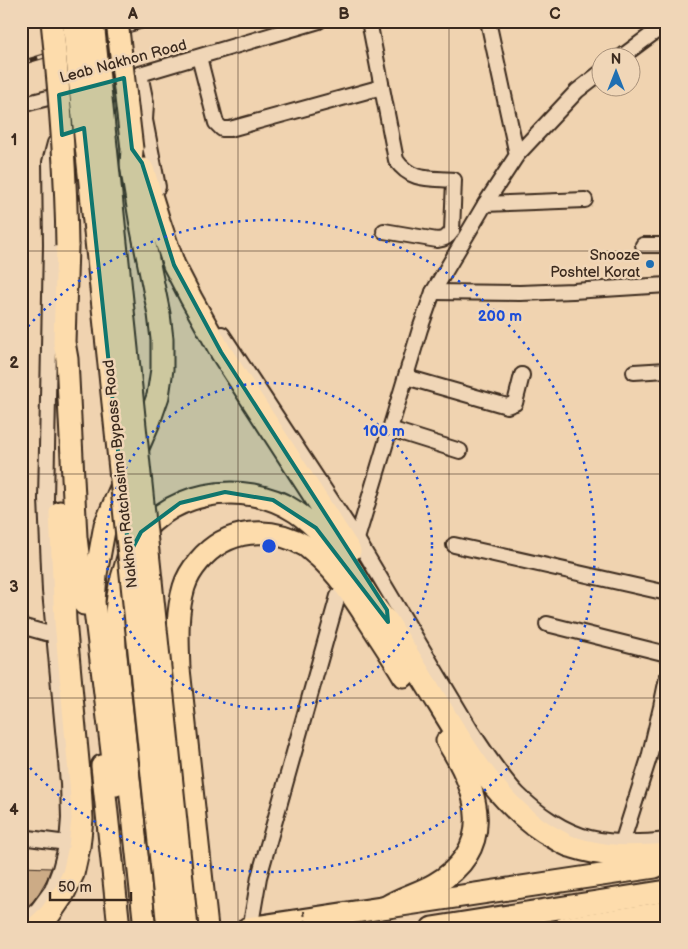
<svg xmlns="http://www.w3.org/2000/svg" width="688" height="949" font-family="'Balsamiq Sans',sans-serif">
<rect width="100%" height="100%" fill="#f0d3b0"/>
<filter id="ink" filterUnits="userSpaceOnUse"><feTurbulence type="fractalNoise" baseFrequency=".02" numOctaves="2"/><feDisplacementMap in="SourceGraphic" scale="10" xChannelSelector="R" yChannelSelector="G"/><feConvolveMatrix kernelMatrix="1 2 1 2 8 2 1 2 1" color-interpolation-filters="sRGB"/></filter>
<g filter="url(#ink)">
<polygon fill="#ccab86" stroke="#3b2a1e" points="21,867 51,868 47,879 39,893 33,901 21,912"/>
<g fill="none" stroke-linecap="round" stroke-linejoin="round">
<g stroke="#3b2a1e" stroke-width="18">
<g id="minor">
<path d="M369,21l27,139c15,22 34,18 58,20l-2,51c-4,6 -7,8 -15,9l-53,-9"/>
<polyline points="488,21 517,155"/>
<polyline points="199,57 216,123 222,129 230,129 382,87"/>
<polyline points="620,58 667,23"/>
<polyline points="140,74 146,103 145,120 158,187"/>
<polyline points="21,105 140,74 319,21"/>
<polyline points="485,204 585,200"/>
<polyline points="643,245 667,245"/>
<polyline points="433,292 520,293 573,291 667,285"/>
<path d="M222,334l135,205 115,193c14,21 29,45 46,62 19,19 46,38 72,44 25,6 51,5 77,2"/>
<polyline points="634,372 667,370"/>
<polyline points="406,377 507,406 515,403 522,375"/>
<polyline points="390,429 460,451"/>
<polyline points="357,544 357,539 420,329 433,292 485,204 517,155 577,91 600,73"/>
<polyline points="454,545 667,593"/>
<polyline points="547,624 667,654"/>
<polyline points="21,626 46,633 53,632"/>
<polyline points="21,837 67,843"/>
<polyline points="622,843 649,758 661,707 667,678"/>
<polyline points="21,924 38,909 52,890 60,869 67,843 69,818 68,783 50,591 46,499 51,245 50,162 55,143 61,136"/>
<polyline points="253,927 252,918 259,877 338,596 341,593"/>
</g>
</g>
<g stroke="#3b2a1e" stroke-width="25">
<g id="highway">
<polyline points="143,169 159,221 174,265 191,298 221,352 350,551"/>
<polyline points="67,246 64,342 67,359 76,537 84,604"/>
<polyline points="102,766 119,928"/>
<polyline points="116,785 94,602 96,574 105,525 149,422 158,396 162,369 162,339 159,314 141,225 131,165 132,149"/>
<path d="M386,907c16,-10 34,-14 49,-23 62,-36 44,-93 12,-143"/>
<polyline points="35,928 50,914 63,895 73,874 79,847 82,819 80,783 65,621 60,512"/>
<path d="M145,928l-30,-282c0,-27 1,-52 10,-78 2,-6 3,-13 6,-18 29,-59 113,-73 165,-38 19,13 37,33 51,51 14,19 24,42 41,59 17,27 33,54 50,81 30,49 65,109 118,136 5,3 11,7 17,8 31,10 61,10 94,7"/>
<path d="M207,928l-28,-259c-1,-28 -3,-55 5,-82 3,-10 9,-19 15,-26 28,-33 71,-36 107,-15 4,3 8,7 12,10 21,19 34,39 49,62 12,19 25,38 37,58"/>
<polyline points="248,928 655,867"/>
<polyline points="432,928 667,891"/>
<polyline points="564,928 667,912"/>
</g>
</g>
<use href="#minor" stroke="#f0d6b7" stroke-width="14"/>
<use href="#highway" stroke="#fddcac" stroke-width="21"/>
<g stroke="#3b2a1e" stroke-width="5">
<polyline id="rail" points="21,63 161,21"/>
</g>
<use href="#rail" stroke="#f0d6b7" stroke-width="3" stroke-dasharray="9" stroke-linecap="butt"/>
<g stroke="#3b2a1e" stroke-width="25" stroke-linecap="butt">
<g id="highway-bridge">
<path d="M52,21c8,75 14,149 15,225"/>
<polyline points="73,21 168,928"/>
<polyline points="93,21 187,928"/>
<polyline points="117,21 132,149"/>
</g>
</g>
<polyline stroke="#3b2a1e" stroke-width="2" stroke-dasharray="5 4" stroke-linecap="butt" points="304,911 306,928"/>
<use href="#highway-bridge" stroke="#fddcac" stroke-width="21"/>
</g>
</g>
<path fill="#0f766e" fill-opacity="0.2" stroke="#0f766e" stroke-width="4" stroke-linejoin="round" d="M124,78l8,71 10,14 32,102 47,87 166,258 1,12 -72,-94 -43,-28 -48,-8 -45,11 -39,29 -12,23 -45,-427 -22,7 -3,-40z"/>
<path fill="none" stroke="#3b2a1e" stroke-width="1" stroke-opacity="0.55" d="M238,21v907M449,21v907M21,251h646M21,474h646M21,698h646"/>
<g fill="none" stroke="#1d4ed8" stroke-width="2.5" stroke-dasharray="2.5 5">
<circle cx="269" cy="546" r="163"/>
<path d="M23 332A326 326 0 1 1 23 760"/>
</g>
<circle fill="#1f6fb2" stroke="#f0d6b7" stroke-width="2" cx="650" cy="264" r="5"/>
<g text-anchor="middle" stroke-width="5" stroke-linejoin="round" paint-order="stroke">
<g font-size="15" fill="#3b2a1e" stroke="#f0d6b7">
<text transform="translate(123 61) rotate(-15)" y="5">Leab Nakhon Road</text>
<text transform="translate(120 474) rotate(-96)" y="5">Nakhon Ratchasima Bypass Road</text>
</g>
<g font-size="15" fill="#3b2a1e" stroke="#f0d6b7" text-anchor="end">
<text x="640" y="260">Snooze<tspan x="640" dy="17">Poshtel Korat</tspan></text>
</g>
</g>
<circle cx="269" cy="546" r="8" fill="#1d4ed8" stroke="#f0d6b7" stroke-width="2.5"/>
<g font-size="15" text-anchor="middle" font-weight="bold" fill="#1d4ed8" stroke="#f0d6b7" stroke-width="5" stroke-linejoin="round" paint-order="stroke">
<text x="500" y="321">200 m</text>
<text x="384" y="436">100 m</text>
</g>
<rect width="688" height="949" fill="none" stroke="#f0d6b7" stroke-width="55"/>
<g transform="translate(616 72)"><circle r="24" fill="#f0d6b7" stroke="#a8917a"/>
<path d="M0-4L9 19L0 12L-9 19Z" fill="#1f6fb2"/>
<text y="-8" font-size="14" font-weight="bold" text-anchor="middle" fill="#3b2a1e">N</text>
</g>
<path d="M50 892v8h81v-8" fill="none" stroke="#3b2a1e" stroke-width="2.5"/>
<text x="58" y="892" font-size="15" fill="#3b2a1e" stroke="#f0d6b7" stroke-width="4" paint-order="stroke">50 m</text>
<rect x="28" y="28" width="632" height="894" fill="none" stroke="#3b2a1e" stroke-width="2"/>
<g font-size="16" text-anchor="middle" font-weight="bold" fill="#3b2a1e">
<text x="133" y="19">A</text>
<text x="344" y="19">B</text>
<text x="555" y="19">C</text>
<text x="14" y="145">1</text>
<text x="14" y="368">2</text>
<text x="14" y="592">3</text>
<text x="14" y="815">4</text>
</g>
</svg>
